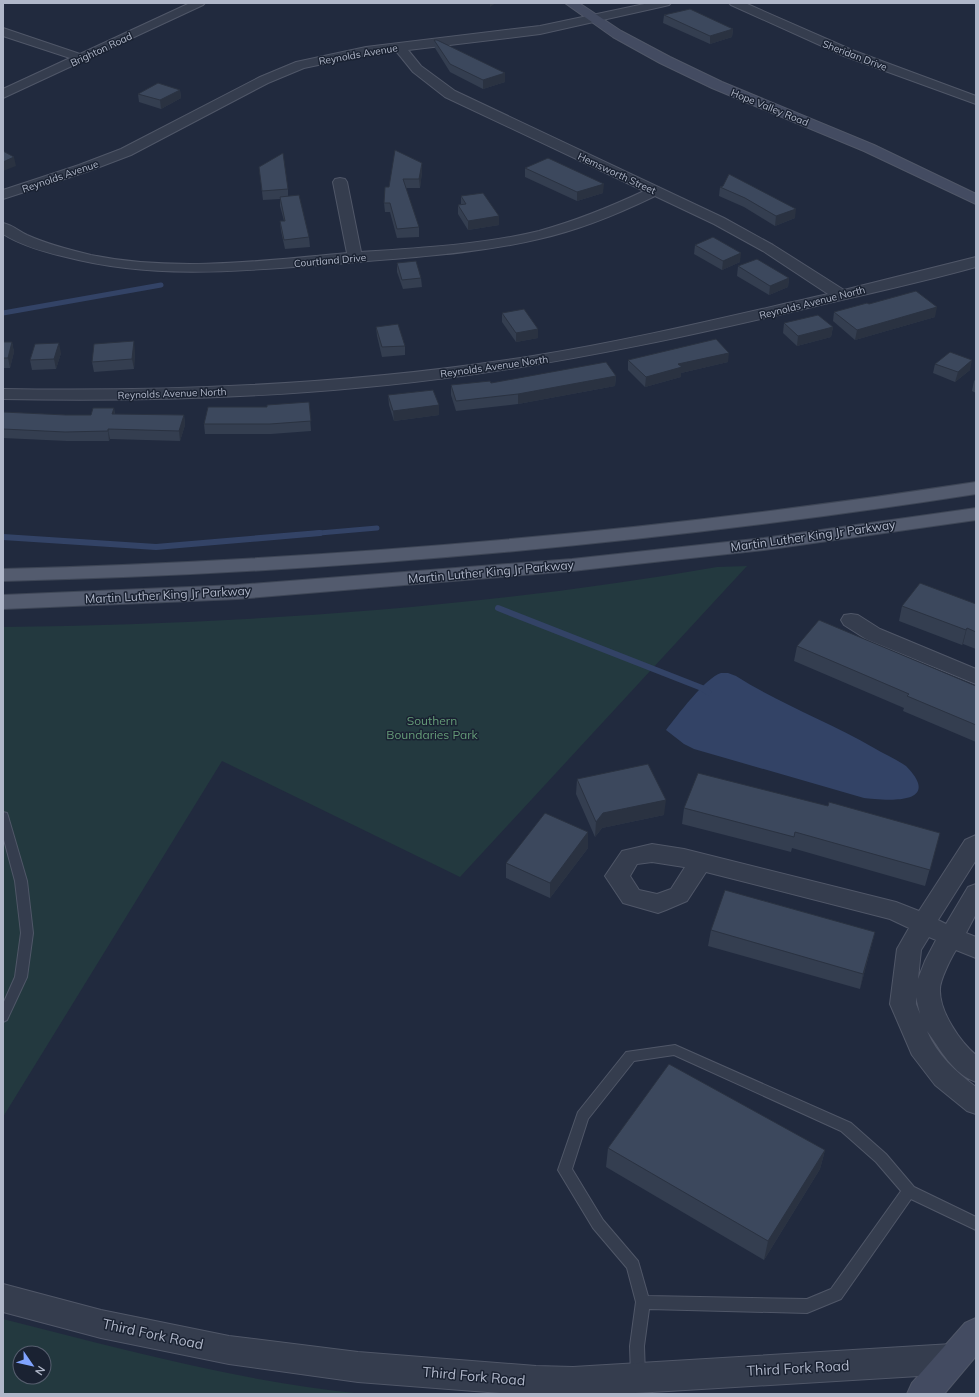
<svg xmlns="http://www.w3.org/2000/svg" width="979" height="1397" font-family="Mulish,sans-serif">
<rect width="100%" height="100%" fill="#212a3e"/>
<g fill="#23393f" fill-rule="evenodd">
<path d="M747,566l-287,311 -238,-116 -219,356v-490c240,-3 478,-19 714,-60z"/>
<path d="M3,1319c119,30 238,63 361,75h-361zM20,1353h24v24h-24z"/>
</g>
<path fill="#334366" d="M721,673h7l8,3c44,28 93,46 138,72 10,6 22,11 32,18 5,5 10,11 12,17 7,23 -43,16 -54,15l-170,-49 -10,-5 -18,-14c11,-14 39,-52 55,-57z"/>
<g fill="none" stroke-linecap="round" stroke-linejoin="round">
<g stroke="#334366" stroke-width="5">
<polyline points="3,313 161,285"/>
<polyline points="308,534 377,528"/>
</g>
<g stroke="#334366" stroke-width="6">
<polyline points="3,537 156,547 320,533"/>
<polyline points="498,608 702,688 708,692"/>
</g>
<g stroke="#505768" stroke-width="2">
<g id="lane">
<polygon points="3,812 7,813 8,816 27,881 33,933 27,977 7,1020 3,1022 3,1004 15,977 21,933 15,881 3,836"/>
<path d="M675,1045l176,78 35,31 28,33 62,30v13l-65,-31 -70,100 -34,14 -158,-4 -5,37 1,30 -2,5 -5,2 -5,-2 -2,-5 -1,-30 6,-44 -9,-34 -34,-40 -35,-58 20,-58 48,-60zM674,1055l167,76 35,31 25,29 -70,98 -24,10 -159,-3 -10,-35 -35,-41 -31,-51 16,-50 46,-58z"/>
</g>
</g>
<g stroke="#505768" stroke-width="2">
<g id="street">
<polygon points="190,3 205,3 203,5 3,98 3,89 70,58 3,36 3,28 80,54"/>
<path d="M649,3h22l-2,2 -4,1 -125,28 -132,16 13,16 34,25 269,127 49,27 71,45 132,-33v10c-54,15 -109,27 -164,40 -114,27 -228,52 -344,68 -154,22 -310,27 -465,24v-10c178,3 355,-5 530,-33 100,-16 197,-40 295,-62l-65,-43 -49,-27 -59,-28c-37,18 -76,34 -116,43 -63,15 -129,18 -193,24 -94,7 -188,18 -280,-6 -22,-5 -44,-11 -63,-23v-11c9,2 16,8 24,12 20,9 43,15 64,20 84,17 171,6 256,-2l-14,-71 2,-3 5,-1 5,1 2,3 14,70c60,-4 120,-7 178,-21 36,-10 71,-24 105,-40l-199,-94 -32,-25 -17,-21 -30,4 -62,13 -36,15 -137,72 -42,16 -86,28v-9l76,-25 42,-16 139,-72 36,-15 70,-15 174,-21z"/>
<polygon points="729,3 745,3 852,50 976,96 976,104 844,56 731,5"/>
<polygon points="851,614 858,615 880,629 976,669 976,684 866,639 844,625 841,620 844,615"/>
<path d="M976,835v25l-38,60 8,4 22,-37 8,-3v30l-10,19 10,4v21l-20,-8c-5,8 -16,30 -16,39 -1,22 20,53 36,66v27c-23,-8 -35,-32 -49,-51 10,24 29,41 49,56v27l-9,-3 -32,-26 -23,-30 -22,-51 7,-55 12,-21 -19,-9 -184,-47 -19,29 -21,9 -8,3 -35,-10 -18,-27 17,-25 30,-7 32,5 212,53 23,9 46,-71zM652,862l32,5h1l-14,22 -14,5 -18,-4 -9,-14 7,-12zM929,937l7,3 -11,21 -7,18 3,-29zM916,997l4,17 -4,-10z"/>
<polygon points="3,1284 101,1310 229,1336 358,1352 536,1366 573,1367 952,1344 963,1349 967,1359 963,1369 952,1374 619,1394 513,1394 358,1382 229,1364 101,1338 3,1312"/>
</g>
</g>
<g stroke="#505768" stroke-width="2">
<g id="secondary">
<polygon points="565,3 579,3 621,31 670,57 722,82 874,145 976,194 976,204 864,151 712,88 660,63 613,37"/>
<polygon points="976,1318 976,1356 944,1394 907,1394 912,1383 965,1323"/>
</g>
</g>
<g stroke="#3e4656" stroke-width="2">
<g id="primary">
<path d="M976,482v12c-322,50 -647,79 -973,87v-12c326,-9 651,-37 973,-87z"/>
<polygon points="976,508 976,520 764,550 572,571 237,599 3,609 3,595 237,585 572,559 764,538"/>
</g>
</g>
<use href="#lane" fill="#353d4e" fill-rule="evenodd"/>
<use href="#street" fill="#353d4e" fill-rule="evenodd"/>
<use href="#secondary" fill="#434b61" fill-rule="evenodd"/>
<use href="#primary" fill="#535b6e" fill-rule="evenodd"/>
</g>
<g fill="#343e50">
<polygon points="664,15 733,29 732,37 710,44 663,23"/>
<polygon points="434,40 505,73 505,82 483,89 450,72 435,48"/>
<polygon points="180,90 181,98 161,109 139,102 138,94"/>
<polygon points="422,163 422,172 420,188 406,188 419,227 419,237 397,238 390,212 385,212 384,203 389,187"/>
<polygon points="259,167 288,189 288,196 309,237 310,247 285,249 281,231 280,221 284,221 280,206 280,199 263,200"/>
<polygon points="525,168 603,193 577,201 525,177"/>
<polygon points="720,187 795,218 775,226 744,207 719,196"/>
<polygon points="461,196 499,225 468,230 458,214 458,205 461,204"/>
<polygon points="695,245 740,262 722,270 694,254"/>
<polygon points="397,263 421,278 422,287 403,289 397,272"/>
<polygon points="738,266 789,278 788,287 769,295 737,276"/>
<polygon points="869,304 935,317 855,340 833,321 834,312"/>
<polygon points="502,313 538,329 538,338 516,342 502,322"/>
<polygon points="784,323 833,327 831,337 797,346 783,333"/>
<polygon points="376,327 405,346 405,355 382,357 377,336"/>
<polygon points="3,342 12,342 14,352 10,368 3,368"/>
<polygon points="135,351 134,369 94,372 92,362"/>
<polygon points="61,353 56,369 32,370 30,360"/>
<polygon points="628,360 728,362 681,373 681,377 645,387 628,370"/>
<polygon points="935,364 970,370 955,382 933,373"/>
<polygon points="616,376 615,386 518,404 456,411 451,395 451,385"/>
<polygon points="976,379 976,393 972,391 974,381"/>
<polygon points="388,395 439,415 394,421 389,405"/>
<polygon points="309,402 311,431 271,434 205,434 204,424 267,407"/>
<polygon points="114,408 115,414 184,415 185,425 180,441 110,439 109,441 67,441 3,438 3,412 66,415 91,415"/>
<polygon points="976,604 976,649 963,644 962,645 899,621 902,606"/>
<polygon points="797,646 976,686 976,742 903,711 904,708 794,661"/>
<polygon points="577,779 664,815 602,828 595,837 576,794"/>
<polygon points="828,806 940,833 925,886 792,848 791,852 682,824 684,808"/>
<polygon points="588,832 588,848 550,898 506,878 506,863"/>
<polygon points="711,930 875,932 860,989 708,946"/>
<polygon points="608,1148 825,1150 820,1169 764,1260 606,1167"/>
</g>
<g fill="#2a3241">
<polygon points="490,3 496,3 490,7"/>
<polygon points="733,29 732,37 710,44 710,36"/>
<polygon points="505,73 505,82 483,89 483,80"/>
<polygon points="180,90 181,98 161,109 160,100"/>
<polygon points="14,157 16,166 3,171 3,162"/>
<polygon points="422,163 422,172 420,188 419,179"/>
<polygon points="604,184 603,193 577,201 577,192"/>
<polygon points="796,209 795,218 775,226 776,216"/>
<polygon points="499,216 499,225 468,230 468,221"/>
<polygon points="741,253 740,262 722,270 723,261"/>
<polygon points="789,278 788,287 769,295 770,286"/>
<polygon points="937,307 935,317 855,340 857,330"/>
<polygon points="833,327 831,337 797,346 798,336"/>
<polygon points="538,329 538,338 516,342 516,333"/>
<polygon points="134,341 135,351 134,369 132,359"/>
<polygon points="12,342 14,352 10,368 8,358"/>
<polygon points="59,343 61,353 56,369 54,359"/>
<polygon points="729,353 728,362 681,373 681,377 645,387 646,377 678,364"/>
<polygon points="972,360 970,370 955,382 958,372"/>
<polygon points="616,376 615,386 518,404 518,394"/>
<polygon points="439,405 439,415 394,421 393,411"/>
<polygon points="114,408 115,417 112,414"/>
<polygon points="184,415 185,425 180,441 179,431"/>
<polygon points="108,429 110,439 109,441 108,431"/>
<polygon points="967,628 963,644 962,645 966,630"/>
<polygon points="666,800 664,815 602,828 595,837 596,822 603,813"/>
<polygon points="588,832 588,848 550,898 550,883"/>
<polygon points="875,932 871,947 860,989 863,974"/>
<polygon points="825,1150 820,1169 764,1260 768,1241"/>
</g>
<g fill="#3c485d" stroke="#2a3241">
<polygon points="690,9 733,29 710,36 664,15"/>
<polygon points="434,40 437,40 505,73 483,80 450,64"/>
<polygon points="158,83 180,90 160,100 138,94"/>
<polygon points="395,150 422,163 419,179 403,179 419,227 397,229 390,203 384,203 385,187 389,187"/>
<polygon points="3,151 14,157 3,162"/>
<polygon points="283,153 288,189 262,191 259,167"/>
<polygon points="548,158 604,184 577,192 525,168"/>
<polygon points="729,174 796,209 776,216 745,198 720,187 723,186"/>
<polygon points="483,193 499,216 468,221 458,205 466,204 461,196"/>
<polygon points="299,195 309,237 284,240 280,221 285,221 280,197"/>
<polygon points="713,237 741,253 723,261 695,245"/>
<polygon points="757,259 789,278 770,286 738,266"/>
<polygon points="416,261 421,278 402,280 397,263"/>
<polygon points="916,291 937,307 857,330 834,312 867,303 869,304"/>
<polygon points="524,309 538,329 516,333 502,313"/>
<polygon points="818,315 833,327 798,336 784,323"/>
<polygon points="398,324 405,346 382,347 376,327"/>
<polygon points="716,339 729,353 678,364 682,367 646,377 628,360"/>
<polygon points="134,341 132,359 92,362 94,344"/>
<polygon points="3,342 12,342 8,358 3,358"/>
<polygon points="59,343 54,359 30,360 35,344"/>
<polygon points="950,352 972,360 958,372 935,364"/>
<polygon points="606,362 616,376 518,394 456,401 451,385 490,381 491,383"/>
<polygon points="433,390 439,405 393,411 388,395"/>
<polygon points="309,402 311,421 270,424 204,424 208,407 267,407 267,405"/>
<polygon points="93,408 114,408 112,414 184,415 179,431 108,429 108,431 65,432 3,429 3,412 66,415 91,415"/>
<polygon points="920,583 976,604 976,632 967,628 966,630 902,606"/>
<polygon points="819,620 976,686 976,725 907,696 909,694 797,646"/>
<polygon points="648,764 666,800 603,813 596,822 577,779"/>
<polygon points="698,773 828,806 829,802 940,833 930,870 795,832 794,837 684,808"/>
<polygon points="545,813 588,832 550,883 506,863"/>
<polygon points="725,890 875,932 863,974 711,930"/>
<polygon points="669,1064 825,1150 768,1241 608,1148"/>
</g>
<g text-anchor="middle" stroke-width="3" stroke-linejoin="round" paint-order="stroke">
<g font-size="10" fill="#b0b7c9" stroke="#1a2232">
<text transform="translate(101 49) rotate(-25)" y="4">Brighton Road</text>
<text transform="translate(358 54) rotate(-10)" y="4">Reynolds Avenue</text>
<text transform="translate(855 55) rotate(21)" y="4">Sheridan Drive</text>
<text transform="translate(770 107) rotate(22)" y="4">Hope Valley Road</text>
<text transform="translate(617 173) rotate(25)" y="4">Hemsworth Street</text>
<text transform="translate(60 176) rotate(-19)" y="4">Reynolds Avenue</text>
<text transform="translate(330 260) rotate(-5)" y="4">Courtland Drive</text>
<text transform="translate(812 302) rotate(-14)" y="4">Reynolds Avenue North</text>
<text transform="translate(494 366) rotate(-8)" y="4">Reynolds Avenue North</text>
<text transform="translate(172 393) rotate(-2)" y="4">Reynolds Avenue North</text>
</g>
<g font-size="12" fill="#b0b7c9" stroke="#1a2232">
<text transform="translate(813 536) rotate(-8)" y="4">Martin Luther King Jr Parkway</text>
<text transform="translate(491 572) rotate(-5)" y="4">Martin Luther King Jr Parkway</text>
<text transform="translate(168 595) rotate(-3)" y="4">Martin Luther King Jr Parkway</text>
</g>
<g font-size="12" fill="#659c78" stroke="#1a2232">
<text x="432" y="725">Southern<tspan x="432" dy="14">Boundaries Park</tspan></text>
</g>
<g font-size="14" fill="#b0b7c9" stroke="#1a2232">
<text transform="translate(153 1334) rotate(12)" y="5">Third Fork Road</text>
<text transform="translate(798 1368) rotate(-3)" y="5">Third Fork Road</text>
<text transform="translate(474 1376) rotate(5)" y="5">Third Fork Road</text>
</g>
</g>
<rect width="979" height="1397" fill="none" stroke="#b0b7c9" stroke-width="8"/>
<g transform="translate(32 1365) rotate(124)"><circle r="19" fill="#1a2232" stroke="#565e6e"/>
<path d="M0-3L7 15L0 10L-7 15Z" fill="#80a4ff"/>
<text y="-6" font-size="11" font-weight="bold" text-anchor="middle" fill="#b0b7c9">N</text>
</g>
</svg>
